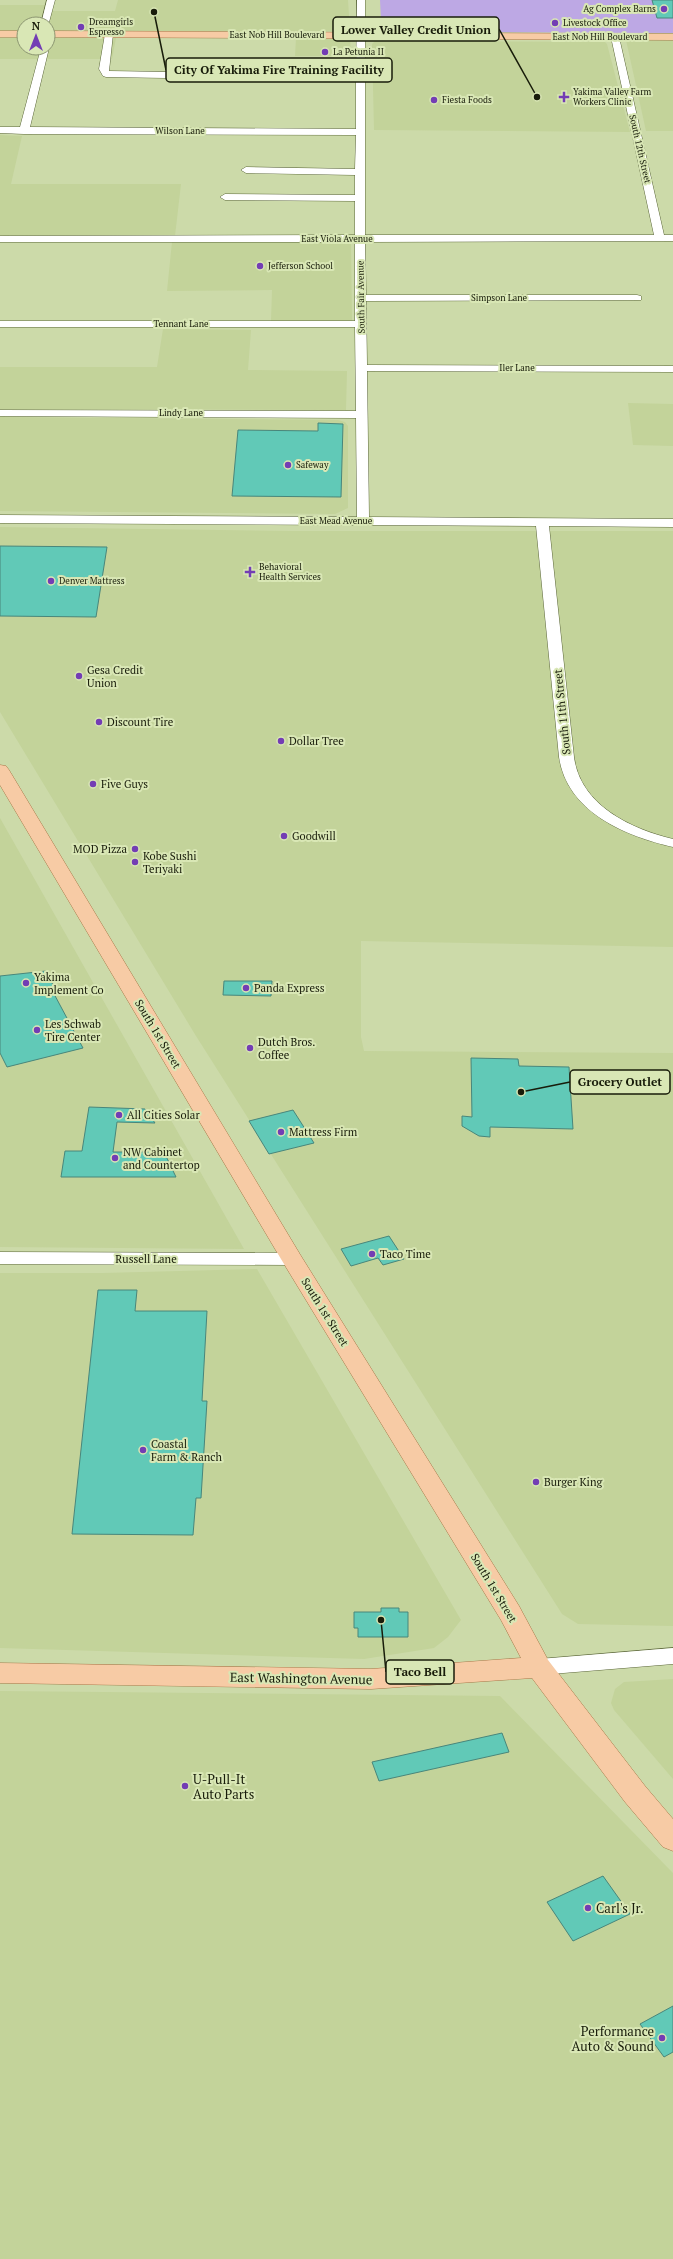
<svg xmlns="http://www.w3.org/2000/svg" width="673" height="2259" font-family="'PT Serif',serif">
<rect width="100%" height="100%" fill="#ccdaa9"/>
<g fill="#c3d39a">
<polygon points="118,0 348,0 350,31 48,31 48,24 24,24 24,31 0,31 0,5 45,5 43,11 115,11"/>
<polygon points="0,38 24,38 24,48 48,48 48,38 116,38 112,59 0,59"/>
<polygon points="296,38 350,38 351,56 295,56"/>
<polygon points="673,40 673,131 646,131 626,40"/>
<polygon points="375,41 605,42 607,44 630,132 374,130 372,44"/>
<polygon points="0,135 22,136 11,184 181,184 175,236 0,235"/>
<polygon points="172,242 351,242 352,321 271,321 272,290 167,291"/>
<polygon points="163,329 251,330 248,370 347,371 346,410 0,409 0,367 157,367"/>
<polygon points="628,403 673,404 673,446 633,445"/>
<polygon points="0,417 338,420 345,422 348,426 348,508 335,514 0,511"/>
<polygon points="0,527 293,531 673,531 673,947 361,941 361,1037 364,1051 673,1053 673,1626 578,1624 562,1614 196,1036 0,712"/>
<polygon points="0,818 95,986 244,1249 0,1247"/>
<polygon points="257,1269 461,1620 448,1637 434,1648 364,1659 0,1648 0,1273 102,1273"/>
<polygon points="673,1679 673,1779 614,1710 611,1703 615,1689 624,1682"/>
<polygon points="0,1691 500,1696 673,1873 673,2259 0,2259"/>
</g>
<polygon fill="#bda8e4" points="380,0 673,0 673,33 414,32 381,20"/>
<g fill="#61c9b7" stroke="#48867b">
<polygon points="652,0 673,0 673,18 657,18"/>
<polygon points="318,423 343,424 341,497 232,496 238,430 318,431"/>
<polygon points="0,546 107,547 96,617 0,616"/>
<polygon points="46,971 56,991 53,992 83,1048 7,1067 0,1053 0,976"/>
<polygon points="224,981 272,981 271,996 223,995"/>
<polygon points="471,1058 518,1059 519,1066 569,1067 573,1129 490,1127 490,1137 479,1136 462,1126 462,1116 472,1117"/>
<polygon points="89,1107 145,1109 155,1123 117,1122 113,1152 164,1152 176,1177 61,1177 65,1151 82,1151"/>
<polygon points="293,1110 314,1143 269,1154 249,1121"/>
<polygon points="389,1236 404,1259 383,1265 378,1258 351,1266 341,1249"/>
<polygon points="98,1290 137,1290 135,1311 207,1311 202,1401 207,1401 201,1498 196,1498 193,1535 72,1534"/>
<polygon points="381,1608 399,1608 399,1612 408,1612 408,1637 358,1637 358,1628 354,1628 354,1612 381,1612"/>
<polygon points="502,1733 509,1752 379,1781 372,1762"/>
<polygon points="603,1876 630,1914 573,1941 547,1902"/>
<polygon points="673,2006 673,2052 664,2057 640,2024"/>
</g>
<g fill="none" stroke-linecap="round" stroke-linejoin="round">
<g stroke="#5b663a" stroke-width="1">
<g id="minor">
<polygon points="47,0 55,0 48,26 48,24 41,24"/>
<path d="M357,0h8v235h289l-43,-198 4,-3 4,3 45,198h9v6l-308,1 1,53h271l4,1v4l-275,1 1,64 306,1v6l-306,-1 2,146 304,2v8l-124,-1 25,231c6,48 57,72 99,82v8c-48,-11 -106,-35 -114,-90l-23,-231 -536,-3v-8l357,2 -1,-99 -356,-2v-6l356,1 -1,-84h-355v-6h355v-79h-355v-6l355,-1v-34l-130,-1 -5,-3 5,-3 130,1v-20l-109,-2 -5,-3 5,-3 109,2 1,-34 -332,-1 -24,-1v-6h20l21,-79h7v-2l1,2 -19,79 326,2v-48l-250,-4 -3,-1 -4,-7 6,-35 4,-3 4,3 -4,37 247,4z"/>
<polygon points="0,1252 292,1253 298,1255 301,1259 298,1263 292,1265 0,1264"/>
<polygon points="673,1648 673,1664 539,1675 532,1673 528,1667 532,1661 539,1659"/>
</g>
</g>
<g stroke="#a67748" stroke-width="1">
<g id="major">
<rect x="0" y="31" width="24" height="6"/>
<polygon points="48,31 673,34 673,40 48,37"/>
<polygon points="0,765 6,766 9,770 301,1256 519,1606 548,1660 645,1786 673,1819 673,1851 663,1847 625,1802 532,1678 371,1689 0,1683 0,1663 371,1669 521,1658 501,1620 281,1259 0,785"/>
</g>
</g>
<use href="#minor" fill="#fff" fill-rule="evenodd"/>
<use href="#major" fill="#f7cba5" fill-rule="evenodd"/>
</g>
<g fill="#733db4" stroke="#d9e7b5" stroke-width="1.5">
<circle cx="664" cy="9" r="4"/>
<circle cx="555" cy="23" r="4"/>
<circle cx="81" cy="27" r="4"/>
<circle cx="325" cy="52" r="4"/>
<path d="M562 91h4v4h4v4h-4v4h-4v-4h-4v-4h4z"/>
<circle cx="434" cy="100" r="4"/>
<circle cx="260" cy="266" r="4"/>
<circle cx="288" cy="465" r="4"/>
<path d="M248 566h4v4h4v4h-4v4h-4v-4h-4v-4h4z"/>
<circle cx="51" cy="581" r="4"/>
<circle cx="79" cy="676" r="4"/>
<circle cx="99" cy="722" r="4"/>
<circle cx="281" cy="741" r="4"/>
<circle cx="93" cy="784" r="4"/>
<circle cx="284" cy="836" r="4"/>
<circle cx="135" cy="849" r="4"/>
<circle cx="135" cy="862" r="4"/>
<circle cx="26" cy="983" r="4"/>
<circle cx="246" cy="988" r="4"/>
<circle cx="37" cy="1030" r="4"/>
<circle cx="250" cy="1048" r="4"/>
<circle cx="119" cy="1115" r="4"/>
<circle cx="281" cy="1132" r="4"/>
<circle cx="115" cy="1158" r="4"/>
<circle cx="372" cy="1254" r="4"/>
<circle cx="143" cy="1450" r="4"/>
<circle cx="536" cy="1482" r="4"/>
<circle cx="185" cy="1786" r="4"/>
<circle cx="588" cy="1908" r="4"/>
<circle cx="662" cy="2038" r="4"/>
</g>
<g text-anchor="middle" stroke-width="4" stroke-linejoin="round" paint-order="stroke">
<g font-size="9" fill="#181c0a" stroke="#d9e7b5" text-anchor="start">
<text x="656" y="12" text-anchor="end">Ag Complex Barns</text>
<text x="89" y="25">Dreamgirls<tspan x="89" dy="10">Espresso</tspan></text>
<text x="563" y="26">Livestock Office</text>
<text x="333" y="55">La Petunia II</text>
<text x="573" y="95">Yakima Valley Farm<tspan x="573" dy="10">Workers Clinic</tspan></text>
<text x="442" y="103">Fiesta Foods</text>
<text x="268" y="269">Jefferson School</text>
<text x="296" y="468">Safeway</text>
<text x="259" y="570">Behavioral<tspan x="259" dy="10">Health Services</tspan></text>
<text x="59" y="584">Denver Mattress</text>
</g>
<g font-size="9" fill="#181c0a" stroke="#d9e7b5">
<text x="277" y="38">East Nob Hill Boulevard</text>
<text x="600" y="40">East Nob Hill Boulevard</text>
<text x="180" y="134">Wilson Lane</text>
<text transform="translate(640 149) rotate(77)" y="3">South 12th Street</text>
<text x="337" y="242">East Viola Avenue</text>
<text transform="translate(361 297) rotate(-91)" y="3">South Fair Avenue</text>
<text x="499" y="301">Simpson Lane</text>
<text x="181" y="327">Tennant Lane</text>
<text x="517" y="371">Iler Lane</text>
<text x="181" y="416">Lindy Lane</text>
<text x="336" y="524">East Mead Avenue</text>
</g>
<g font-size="11" fill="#181c0a" stroke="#d9e7b5" text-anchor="start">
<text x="87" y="674">Gesa Credit<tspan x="87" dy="13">Union</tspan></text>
<text x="107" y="726">Discount Tire</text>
<text x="289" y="745">Dollar Tree</text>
<text x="101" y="788">Five Guys</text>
<text x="292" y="840">Goodwill</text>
<text x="127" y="853" text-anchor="end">MOD Pizza</text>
<text x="143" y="860">Kobe Sushi<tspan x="143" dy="13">Teriyaki</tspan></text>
<text x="34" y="981">Yakima<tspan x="34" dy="13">Implement Co</tspan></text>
<text x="254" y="992">Panda Express</text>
<text x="45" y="1028">Les Schwab<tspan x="45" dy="13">Tire Center</tspan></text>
<text x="258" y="1046">Dutch Bros.<tspan x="258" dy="13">Coffee</tspan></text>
<text x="127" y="1119">All Cities Solar</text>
<text x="289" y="1136">Mattress Firm</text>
<text x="123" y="1156">NW Cabinet<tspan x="123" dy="13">and Countertop</tspan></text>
<text x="380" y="1258">Taco Time</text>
<text x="151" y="1448">Coastal<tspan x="151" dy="13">Farm &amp; Ranch</tspan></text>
<text x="544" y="1486">Burger King</text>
</g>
<g font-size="11" fill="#181c0a" stroke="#d9e7b5">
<text transform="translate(562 712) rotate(-96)" y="4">South 11th Street</text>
<text transform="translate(158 1034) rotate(59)" y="4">South 1st Street</text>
<text x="146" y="1263">Russell Lane</text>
<text transform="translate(325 1312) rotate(58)" y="4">South 1st Street</text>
<text transform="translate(494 1588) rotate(59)" y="4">South 1st Street</text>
</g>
<g font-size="13" fill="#181c0a" stroke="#d9e7b5">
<text transform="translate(301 1678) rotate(1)" y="5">East Washington Avenue</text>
</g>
<g font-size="13" fill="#181c0a" stroke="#d9e7b5" text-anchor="start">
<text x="193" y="1784">U-Pull-It<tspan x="193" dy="15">Auto Parts</tspan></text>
<text x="596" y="1913">Carl's Jr.</text>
<text x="654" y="2036" text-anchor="end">Performance<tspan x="654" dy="15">Auto &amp; Sound</tspan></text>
</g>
</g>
<path fill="none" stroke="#181c0a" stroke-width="1.5" d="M537 97L499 29M154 12L166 70M521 1092L570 1082M381 1620L386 1672"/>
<g fill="#181c0a" stroke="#d9e7b5" stroke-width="1.5">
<circle cx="537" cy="97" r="4"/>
<circle cx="154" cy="12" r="4"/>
<circle cx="521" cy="1092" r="4"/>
<circle cx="381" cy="1620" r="4"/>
</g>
<g fill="#d9e7b5" stroke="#181c0a" stroke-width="1.5">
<rect x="333" y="17" width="166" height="24" rx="4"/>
<rect x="166" y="58" width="226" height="24" rx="4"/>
<rect x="570" y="1070" width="100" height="24" rx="4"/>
<rect x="386" y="1660" width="68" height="24" rx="4"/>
</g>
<g font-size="12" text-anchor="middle" font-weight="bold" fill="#181c0a">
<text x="416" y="34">Lower Valley Credit Union</text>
<text x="279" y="74">City Of Yakima Fire Training Facility</text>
<text x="620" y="1086">Grocery Outlet</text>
<text x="420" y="1676">Taco Bell</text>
</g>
<g transform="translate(36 36)"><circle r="19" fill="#d9e7b5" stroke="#8c9671"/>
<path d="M0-3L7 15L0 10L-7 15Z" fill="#733db4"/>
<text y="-6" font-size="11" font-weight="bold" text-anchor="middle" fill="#181c0a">N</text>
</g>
</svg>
